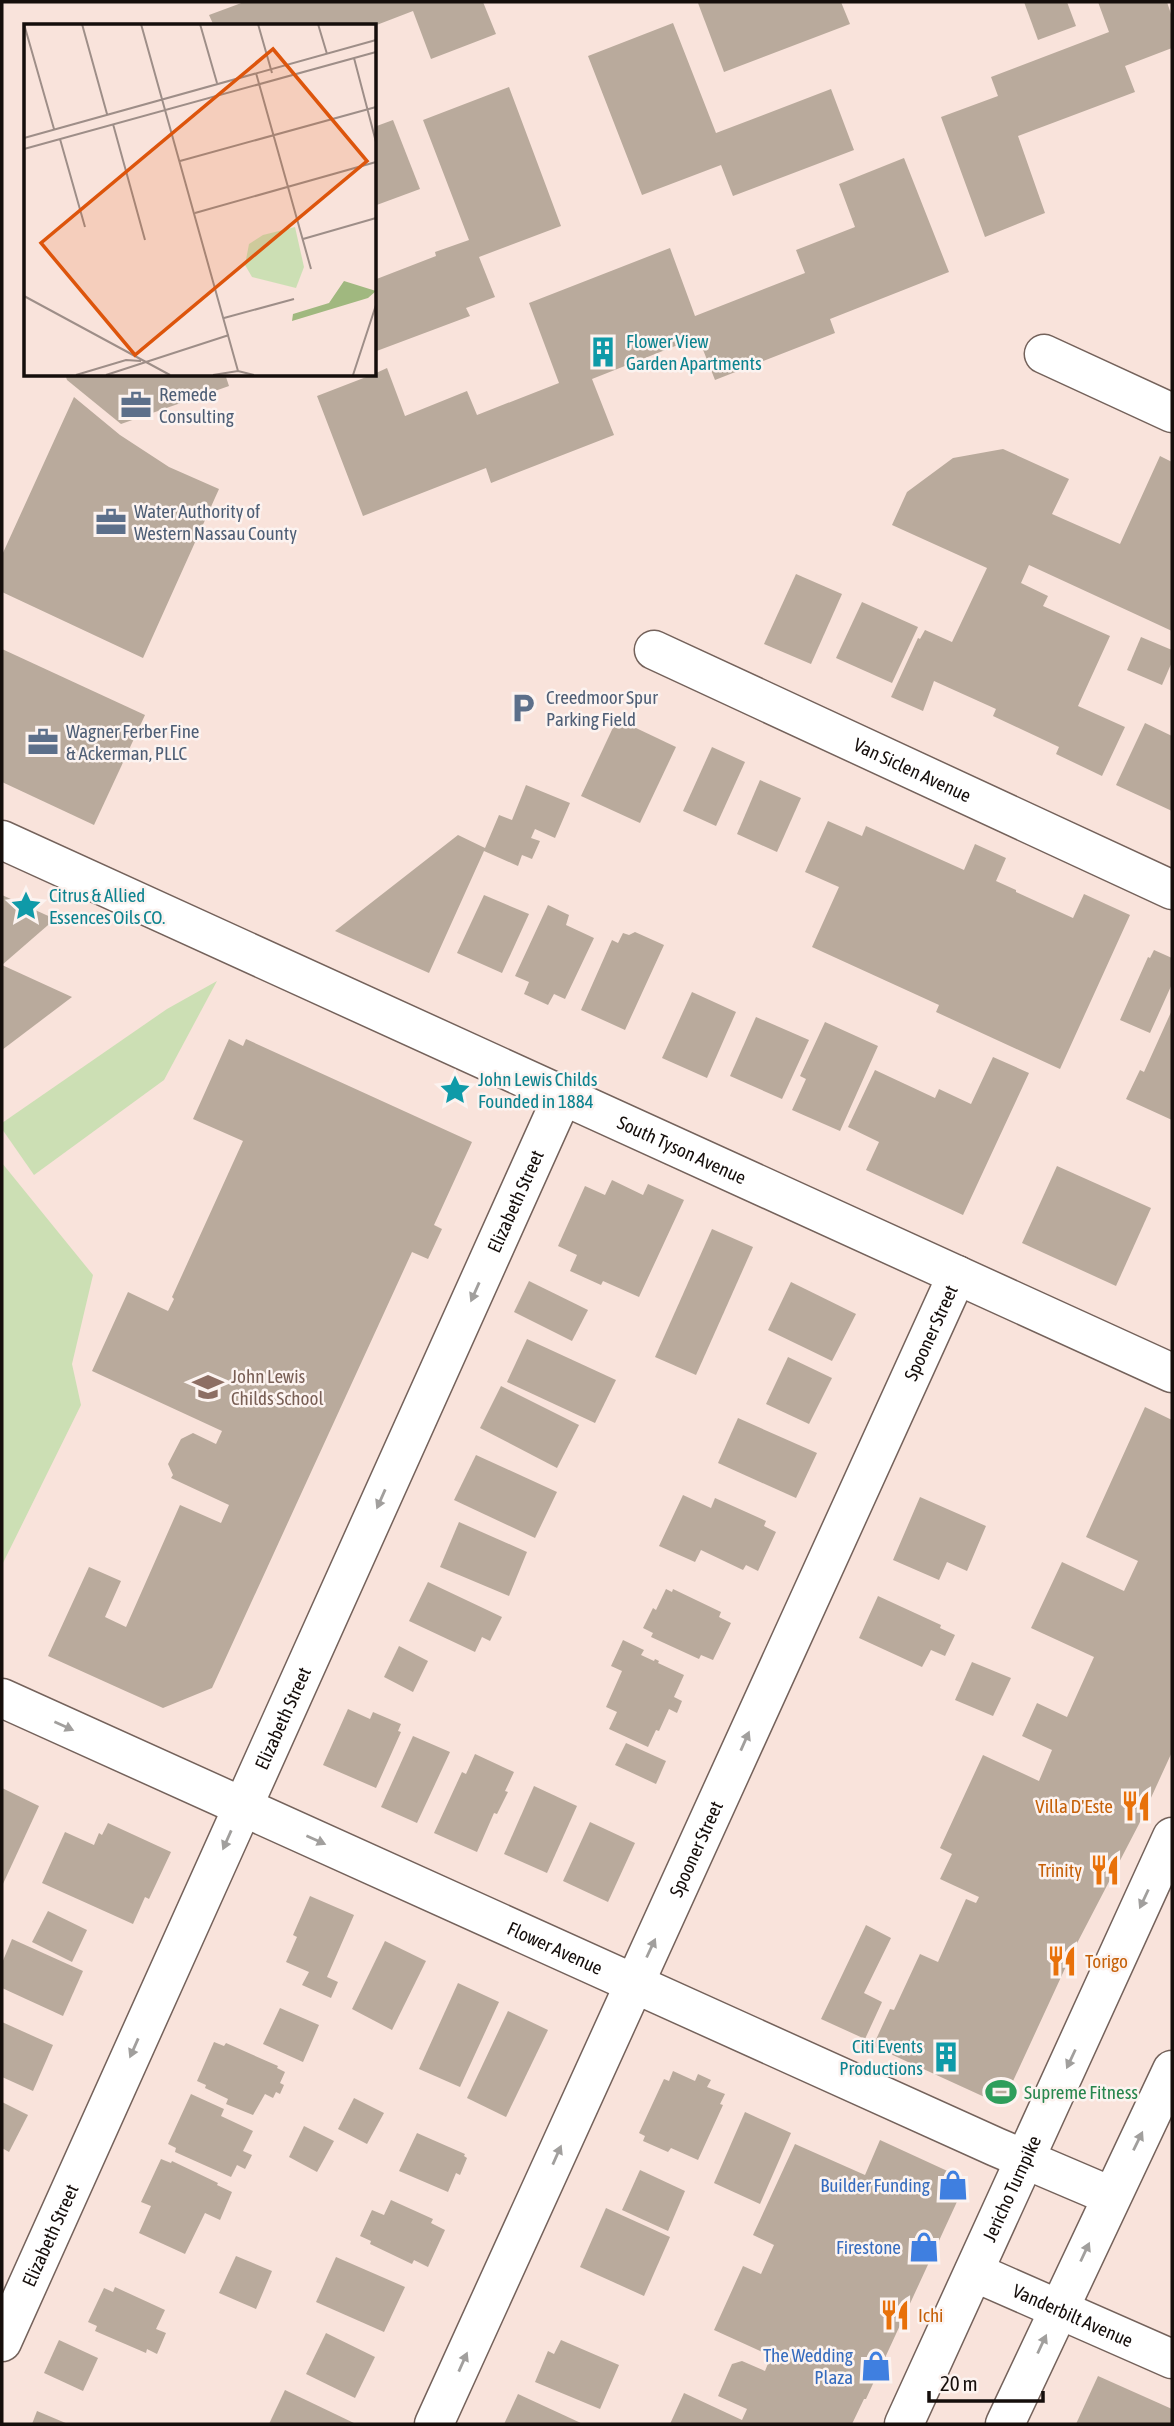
<svg xmlns="http://www.w3.org/2000/svg" width="1174" height="2426" font-family="'Asap Condensed',sans-serif">
<rect width="100%" height="100%" fill="#f9e3db"/>
<g fill="#ccdfb4">
<polygon points="217,981 164,1080 34,1175 2,1129 2,1123 167,1009"/>
<polygon points="2,1163 93,1275 72,1364 81,1405 2,1565"/>
</g>
<g fill="#b9aa9c">
<polygon points="244,2 483,2 496,34 431,59 413,11 374,26 214,26 209,15"/>
<polygon points="702,2 841,2 850,24 724,72 698,3"/>
<polygon points="1024,2 1067,2 1076,26 1038,40"/>
<polygon points="1098,2 1167,2 1172,17 1172,48 1125,66 1135,92 1018,136 1045,213 985,237 941,117 998,96 991,77 1109,32"/>
<polygon points="673,23 716,133 831,89 854,150 733,196 721,165 642,195 588,56"/>
<polygon points="509,87 561,226 479,257 495,297 466,308 470,316 374,352 374,280 436,256 435,252 469,240 423,120"/>
<polygon points="393,120 420,189 374,206 374,127"/>
<polygon points="904,158 949,272 830,319 835,333 715,380 698,337 592,379 614,435 491,483 486,468 363,516 317,396 374,374 387,368 405,416 467,391 477,415 559,383 529,303 670,248 695,316 805,273 796,250 855,227 839,184"/>
<polygon points="65,374 225,374 229,386 121,424 67,380"/>
<polygon points="74,397 120,435 169,467 219,489 143,658 2,592 2,555"/>
<polygon points="1003,449 1069,479 1052,514 1120,544 1160,456 1172,462 1172,631 1029,565 1021,583 1048,596 1043,606 1110,636 1078,706 1125,727 1102,776 1056,754 1059,747 993,716 996,709 934,681 923,711 891,697 918,638 920,639 925,630 952,642 987,568 892,525 907,492 953,458"/>
<polygon points="796,574 842,594 811,664 764,644"/>
<polygon points="862,602 918,627 892,683 836,658"/>
<polygon points="1141,637 1172,650 1172,662 1162,685 1127,670"/>
<polygon points="2,649 145,715 94,825 2,782"/>
<polygon points="617,719 676,747 640,823 581,796"/>
<polygon points="1145,723 1172,736 1172,811 1116,785"/>
<polygon points="712,747 745,762 716,826 683,811"/>
<polygon points="760,780 801,798 777,852 737,834"/>
<polygon points="526,785 570,803 555,838 535,829 531,838 540,841 532,859 522,855 518,866 484,851 429,973 335,931 458,835 485,848 499,815 512,820"/>
<polygon points="828,821 862,836 866,826 964,870 975,844 1006,858 996,881 1016,890 1016,892 1073,918 1084,894 1130,915 1060,1069 936,1012 939,1005 812,947 839,887 805,872"/>
<polygon points="2,895 55,919 2,965"/>
<polygon points="484,895 529,914 502,973 457,953"/>
<polygon points="548,905 569,915 566,925 594,938 565,999 554,994 548,1005 524,994 529,982 515,976"/>
<polygon points="635,932 664,945 625,1030 581,1010 612,940 618,943 623,933 629,935"/>
<polygon points="1154,950 1172,958 1172,984 1150,1033 1120,1020 1148,957 1150,958"/>
<polygon points="2,965 72,997 2,1050"/>
<polygon points="692,992 736,1012 707,1078 662,1058"/>
<polygon points="1172,1010 1172,1120 1126,1099 1140,1070 1144,1072"/>
<polygon points="756,1017 809,1040 782,1099 730,1076"/>
<polygon points="825,1022 878,1046 840,1131 792,1110 806,1079 800,1076"/>
<polygon points="229,1039 243,1046 246,1039 472,1142 434,1225 442,1229 428,1259 412,1252 212,1688 163,1708 48,1656 89,1567 121,1581 105,1617 126,1627 180,1505 221,1523 229,1505 171,1478 173,1475 168,1464 181,1439 193,1433 216,1444 222,1431 92,1371 128,1292 168,1311 174,1299 172,1297 243,1141 193,1119"/>
<polygon points="993,1057 1029,1073 963,1215 866,1170 879,1142 848,1127 875,1070 935,1098 939,1089 971,1104"/>
<polygon points="1057,1166 1151,1208 1116,1286 1022,1243"/>
<polygon points="612,1180 643,1195 648,1184 684,1200 639,1297 603,1281 601,1285 570,1271 577,1255 558,1246 585,1186 605,1195"/>
<polygon points="712,1229 753,1247 696,1375 655,1357"/>
<polygon points="529,1281 588,1310 572,1341 514,1312"/>
<polygon points="791,1282 856,1314 832,1361 768,1330"/>
<polygon points="527,1339 616,1380 595,1423 507,1382"/>
<polygon points="788,1357 832,1378 809,1424 766,1404"/>
<polygon points="501,1386 579,1425 557,1468 480,1428"/>
<polygon points="1145,1407 1172,1420 1172,1752 1139,1824 1074,1949 1002,2105 873,2046 890,2009 894,2010 920,1954 938,1962 966,1899 976,1903 979,1897 940,1879 952,1854 940,1848 983,1755 1039,1781 1052,1750 1022,1736 1037,1703 1067,1717 1094,1657 1031,1628 1062,1562 1124,1591 1138,1561 1086,1537"/>
<polygon points="738,1418 817,1453 796,1498 718,1463"/>
<polygon points="476,1455 557,1492 535,1538 454,1500"/>
<polygon points="683,1495 711,1508 715,1498 766,1521 764,1526 776,1532 758,1571 746,1565 743,1570 701,1550 695,1562 659,1546"/>
<polygon points="920,1497 986,1526 967,1571 947,1562 939,1580 893,1560"/>
<polygon points="459,1522 527,1552 509,1596 440,1567"/>
<polygon points="428,1582 502,1617 490,1641 482,1637 475,1652 409,1621"/>
<polygon points="666,1589 672,1592 673,1589 721,1612 719,1617 731,1623 713,1660 701,1655 699,1659 651,1637 653,1633 643,1628 653,1608 656,1610"/>
<polygon points="878,1596 941,1625 940,1628 955,1635 945,1656 931,1650 922,1667 859,1638"/>
<polygon points="623,1640 644,1650 641,1655 654,1661 655,1659 659,1661 658,1663 684,1675 674,1697 682,1701 677,1713 669,1709 659,1731 656,1730 648,1747 609,1729 617,1712 606,1707 622,1671 611,1666"/>
<polygon points="399,1646 428,1661 413,1692 384,1677"/>
<polygon points="972,1662 1011,1678 993,1716 955,1700"/>
<polygon points="348,1709 370,1719 373,1712 401,1724 398,1731 401,1732 376,1788 323,1765"/>
<polygon points="413,1736 450,1752 417,1823 381,1807"/>
<polygon points="626,1743 666,1761 656,1784 615,1765"/>
<polygon points="475,1754 514,1772 505,1791 508,1792 497,1814 494,1813 477,1852 434,1833 462,1772 466,1774"/>
<polygon points="534,1786 577,1806 547,1873 504,1854"/>
<polygon points="2,1788 39,1806 2,1886"/>
<polygon points="590,1822 635,1843 608,1902 563,1881"/>
<polygon points="108,1823 171,1852 149,1899 145,1897 133,1924 42,1883 65,1832 94,1845 99,1833 102,1835"/>
<polygon points="310,1896 354,1915 327,1977 338,1982 331,1998 302,1985 309,1972 286,1962 297,1937 293,1935"/>
<polygon points="48,1911 87,1930 72,1962 32,1942"/>
<polygon points="866,1925 891,1938 864,1993 882,2002 865,2039 821,2019"/>
<polygon points="12,1939 83,1971 63,2016 2,1988 2,1963"/>
<polygon points="385,1941 426,1961 392,2030 352,2009"/>
<polygon points="458,1983 499,2002 460,2087 419,2069"/>
<polygon points="280,2008 319,2025 303,2062 263,2044"/>
<polygon points="508,2011 548,2030 506,2117 467,2098"/>
<polygon points="2,2022 53,2045 33,2091 2,2077"/>
<polygon points="214,2042 224,2046 226,2043 278,2066 277,2068 285,2072 280,2083 284,2085 280,2094 276,2092 273,2098 265,2094 253,2115 226,2104 228,2099 205,2088 206,2085 197,2081"/>
<polygon points="673,2071 695,2081 698,2074 711,2080 707,2087 725,2094 720,2104 723,2105 698,2160 671,2148 668,2152 643,2141 645,2136 639,2133 664,2079 669,2081"/>
<polygon points="191,2094 224,2109 221,2116 253,2131 243,2151 252,2155 245,2169 237,2165 231,2177 175,2152 176,2148 168,2144"/>
<polygon points="354,2098 384,2113 367,2144 338,2129"/>
<polygon points="2,2102 28,2115 9,2152 2,2148"/>
<polygon points="745,2112 791,2133 760,2204 714,2183"/>
<polygon points="304,2126 334,2141 317,2172 289,2157"/>
<polygon points="417,2133 465,2154 464,2156 467,2158 460,2175 456,2173 448,2192 399,2171"/>
<polygon points="880,2140 967,2180 866,2399 864,2399 852,2424 670,2424 684,2393 742,2420 747,2409 718,2396 732,2364 742,2361 765,2371 771,2356 714,2330 743,2266 761,2274 774,2245 753,2235 795,2144 865,2175"/>
<polygon points="161,2159 171,2163 172,2161 218,2183 217,2185 232,2192 220,2220 205,2213 185,2254 139,2233 151,2206 141,2202"/>
<polygon points="640,2170 685,2191 668,2231 622,2210"/>
<polygon points="391,2200 433,2219 431,2223 445,2230 428,2267 414,2260 412,2264 370,2244 371,2241 360,2236 372,2210 384,2215"/>
<polygon points="606,2208 670,2237 644,2296 580,2267"/>
<polygon points="236,2256 272,2271 256,2309 219,2293"/>
<polygon points="336,2257 405,2287 384,2332 316,2302"/>
<polygon points="115,2287 165,2310 156,2329 166,2333 157,2354 147,2349 146,2353 95,2331 97,2326 88,2322 104,2288 113,2292"/>
<polygon points="326,2333 375,2357 355,2398 306,2374"/>
<polygon points="59,2340 98,2358 83,2391 44,2373"/>
<polygon points="561,2340 619,2365 600,2409 535,2382 548,2351 554,2354"/>
<polygon points="1098,2376 1172,2409 1172,2424 1076,2424"/>
<polygon points="285,2390 356,2424 269,2424"/>
<polygon points="518,2394 583,2424 504,2424"/>
<polygon points="37,2411 68,2424 32,2424"/>
</g>
<g fill="none" stroke-linecap="round" stroke-linejoin="round">
<g stroke="#74625b" stroke-width="41">
<g id="street">
<polyline points="1044,354 1172,413"/>
<path id="s1" d="M654,650l518,240"/>
<path id="s2" d="M2,840l1170,533"/>
<path id="s3" d="M2,1698l994,449 115,49"/>
<path id="s4" d="M974,2272l198,87"/>
<path id="s5" d="M2,2342l561,-1247"/>
<path id="s6" d="M434,2424l523,-1149"/>
</g>
</g>
<g stroke="#74625b" stroke-width="41">
<g id="primary">
<path id="s7" d="M904,2424l268,-587"/>
<polyline points="1005,2424 1172,2070"/>
</g>
</g>
<use href="#street" stroke="#fff" stroke-width="38"/>
<use href="#primary" stroke="#fff" stroke-width="38"/>
</g>
<defs><path id="oneway-solid" d="M-6-.8H1V-3.2L6.5 0L1 3.2V.8H-6Z" transform="scale(1.75)"/></defs>
<g fill="#a19f9d">
<use href="#oneway-solid" transform="translate(475 1292) rotate(114)"/>
<use href="#oneway-solid" transform="translate(381 1499) rotate(114)"/>
<use href="#oneway-solid" transform="translate(64 1726) rotate(24)"/>
<use href="#oneway-solid" transform="translate(745 1741) rotate(-66)"/>
<use href="#oneway-solid" transform="translate(227 1840) rotate(114)"/>
<use href="#oneway-solid" transform="translate(316 1840) rotate(24)"/>
<use href="#oneway-solid" transform="translate(1144 1899) rotate(115)"/>
<use href="#oneway-solid" transform="translate(651 1948) rotate(-65)"/>
<use href="#oneway-solid" transform="translate(134 2048) rotate(114)"/>
<use href="#oneway-solid" transform="translate(1071 2059) rotate(115)"/>
<use href="#oneway-solid" transform="translate(1138 2141) rotate(-64)"/>
<use href="#oneway-solid" transform="translate(557 2155) rotate(-66)"/>
<use href="#oneway-solid" transform="translate(1085 2252) rotate(-65)"/>
<use href="#oneway-solid" transform="translate(1042 2344) rotate(-65)"/>
<use href="#oneway-solid" transform="translate(463 2362) rotate(-66)"/>
</g>
<defs>
<g id="building-bare" transform="scale(2.415)"><path d="M-4-6H4V6H1V3H-1V6H-4ZM-2.5-4.3h1.7v1.8h-1.7ZM.8-4.3h1.7v1.8H.8ZM-2.5-1h1.7V.8h-1.7ZM.8-1h1.7V.8H.8Z" fill="#0f9aa8" stroke="#fcf3f0" stroke-width="2.5" paint-order="stroke"/></g>
<g id="office-bare" transform="scale(2.415)"><path d="M-6-3h4V-5.5h4V-3h4V5H-6ZM-1-4.5V-3h2v-1.5ZM-6 0V1H6V0Z" fill="#5c6f8a" stroke="#fcf3f0" stroke-width="2.5" paint-order="stroke"/></g>
<g id="parking-bare" transform="scale(2.415)"><path d="M-3.5-5.5H1a3.5 3.5 0 0 1 0 7H-1V5.5H-3.5ZM-1-3.4V-.6H.8a1.4 1.4 0 0 0 0-2.8Z" fill="#5c6f8a" stroke="#fcf3f0" stroke-width="2.5" paint-order="stroke"/></g>
<g id="sight-bare" transform="scale(2.415)"><path d="M0-6L1.8-2.2L6-1.7L2.9 1.2L3.7 5.4L0 3.3L-3.7 5.4L-2.9 1.2L-6-1.7L-1.8-2.2Z" fill="#0f9aa8" stroke="#fcf3f0" stroke-width="2.5" paint-order="stroke"/></g>
<g id="school-bare" transform="scale(2.415)"><path d="M0-5L7-2L0 1L-7-2ZM-4 1L0 2.5L4 1V4Q0 6-4 4Z" fill="#8d6e63" stroke="#fcf3f0" stroke-width="2.5" paint-order="stroke"/></g>
<g id="restaurant-bare" transform="scale(2.415)"><path d="M-5-6h1v4h1v-4h1v4h1v-4h1v5L-1.5 .5V6h-2V.5L-5-1ZM5-6V6H3V1.5H1.5Q1.5-4 5-6Z" fill="#e8710a" stroke="#fcf3f0" stroke-width="2.5" paint-order="stroke"/></g>
<g id="stadium-bare" transform="scale(2.415)"><path d="M0-5a6.5 5 0 1 0 0 10a6.5 5 0 1 0 0-10ZM-3.5-1.8h7v3.6h-7Z" fill="#2e9e5b" stroke="#fcf3f0" stroke-width="2.5" paint-order="stroke"/></g>
<g id="shop-bare" transform="scale(2.415)"><path d="M-5-2.5h2.3a2.7 3.5 0 0 1 5.4 0H5L5.5 6h-11ZM-1.5-2.5h3a1.5 2.3 0 0 0-3 0Z" fill="#3f7fe0" stroke="#fcf3f0" stroke-width="2.5" paint-order="stroke"/></g>
</defs>
<g fill-rule="evenodd">
<use href="#building-bare" x="603" y="352"/>
<use href="#office-bare" x="136" y="405"/>
<use href="#office-bare" x="111" y="522"/>
<use href="#parking-bare" x="523" y="708"/>
<use href="#office-bare" x="43" y="742"/>
<use href="#sight-bare" x="26" y="906"/>
<use href="#sight-bare" x="455" y="1090"/>
<use href="#school-bare" x="208" y="1387"/>
<use href="#restaurant-bare" x="1136" y="1806"/>
<use href="#restaurant-bare" x="1105" y="1870"/>
<use href="#restaurant-bare" x="1062" y="1961"/>
<use href="#building-bare" x="946" y="2057"/>
<use href="#stadium-bare" x="1001" y="2092"/>
<use href="#shop-bare" x="953" y="2185"/>
<use href="#shop-bare" x="924" y="2247"/>
<use href="#restaurant-bare" x="895" y="2315"/>
<use href="#shop-bare" x="876" y="2366"/>
</g>
<g text-anchor="middle" stroke-width="5" stroke-linejoin="round" paint-order="stroke">
<g font-size="19" fill="#0d838f" stroke="#fcf3f0" text-anchor="start">
<text x="626" y="348">Flower View<tspan x="626" dy="22">Garden Apartments</tspan></text>
<text x="49" y="902">Citrus &amp; Allied<tspan x="49" dy="22">Essences Oils CO.</tspan></text>
<text x="478" y="1086">John Lewis Childs<tspan x="478" dy="22">Founded in 1884</tspan></text>
<text x="923" y="2053" text-anchor="end">Citi Events<tspan x="923" dy="22">Productions</tspan></text>
</g>
<g font-size="19" fill="#4e5e75" stroke="#fcf3f0" text-anchor="start">
<text x="159" y="401">Remede<tspan x="159" dy="22">Consulting</tspan></text>
<text x="134" y="518">Water Authority of<tspan x="134" dy="22">Western Nassau County</tspan></text>
<text x="546" y="704">Creedmoor Spur<tspan x="546" dy="22">Parking Field</tspan></text>
<text x="66" y="738">Wagner Ferber Fine<tspan x="66" dy="22">&amp; Ackerman, PLLC</tspan></text>
</g>
<g font-size="19" fill="#150e0b" stroke="#fcf3f0">
<text dy="7" stroke="none"><textPath href="#s1" startOffset="285">Van Siclen Avenue</textPath></text>
<text dy="7" stroke="none"><textPath href="#s2" startOffset="747">South Tyson Avenue</textPath></text>
<text dy="7" stroke="none"><textPath href="#s5" startOffset="1251">Elizabeth Street</textPath></text>
<text dy="7" stroke="none"><textPath href="#s6" startOffset="1199">Spooner Street</textPath></text>
<text dy="7" stroke="none"><textPath href="#s5" startOffset="684">Elizabeth Street</textPath></text>
<text dy="7" stroke="none"><textPath href="#s6" startOffset="632">Spooner Street</textPath></text>
<text dy="7" stroke="none"><textPath href="#s3" startOffset="607">Flower Avenue</textPath></text>
<text dy="7" stroke="none"><textPath href="#s7" startOffset="259">Jericho Turnpike</textPath></text>
<text dy="7" stroke="none"><textPath href="#s5" startOffset="117">Elizabeth Street</textPath></text>
<text dy="7" stroke="none"><textPath href="#s4" startOffset="108">Vanderbilt Avenue</textPath></text>
</g>
<g font-size="19" fill="#785e54" stroke="#fcf3f0" text-anchor="start">
<text x="231" y="1383">John Lewis<tspan x="231" dy="22">Childs School</tspan></text>
</g>
<g font-size="19" fill="#c56008" stroke="#fcf3f0" text-anchor="end">
<text x="1113" y="1813">Villa D'Este</text>
<text x="1082" y="1877">Trinity</text>
<text x="1085" y="1968" text-anchor="start">Torigo</text>
<text x="918" y="2322" text-anchor="start">Ichi</text>
</g>
<g font-size="19" fill="#27864d" stroke="#fcf3f0" text-anchor="start">
<text x="1024" y="2099">Supreme Fitness</text>
</g>
<g font-size="19" fill="#366cbe" stroke="#fcf3f0" text-anchor="end">
<text x="930" y="2192">Builder Funding</text>
<text x="901" y="2254">Firestone</text>
<text x="853" y="2362">The Wedding<tspan x="853" dy="22">Plaza</tspan></text>
</g>
</g>
<g transform="translate(24 24)">
<rect width="352" height="352" fill="#f9e3db"/>
<path d="M271,203l9,40 -8,21 -44,-11 -7,-12 4,-21 14,-9z" fill="#ccdfb4"/>
<path d="M320,257l32,10 -8,7 -76,23 1,-7 36,-11z" fill="#a0b87f"/>
<path fill="none" stroke="#9e8e88" stroke-width="2" d="M0,0l30,105M58,0l25,90M117,0l97,347M176,0l17,59M234,0l14,49M294,0l9,30M330,34l22,84M232,49l55,196M89,100l32,116M0,114l352,-98M36,115l25,88M0,125l352,-97M156,137l196,-54M171,189l181,-51M279,215l73,-21M0,272l146,79M200,294l70,-19M52,351l50,-15 15,1M82,351l123,-40M189,351l25,-4 16,4M329,351l23,-70"/>
<path fill="#dd550c" fill-opacity="0.15" stroke="#dd550c" stroke-width="3.5" d="M249,25l94,112 -232,194 -94,-112z"/>
<rect width="352" height="352" fill="none" stroke="#150e0b" stroke-width="3.5"/>
</g>
<rect width="1174" height="2426" fill="none" stroke="#150e0b" stroke-width="7"/>
<path d="M929 2391v10h114v-10" fill="none" stroke="#150e0b" stroke-width="3.5"/>
<text x="940" y="2391" font-size="21" fill="#150e0b" stroke="#fcf3f0" stroke-width="5" paint-order="stroke">20 m</text>
</svg>
